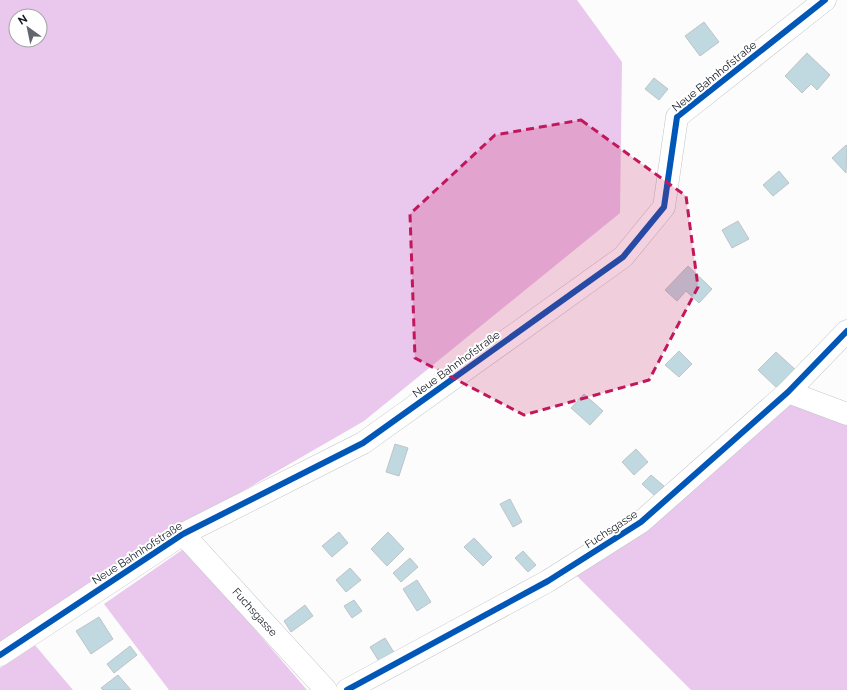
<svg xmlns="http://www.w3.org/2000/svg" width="847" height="690" font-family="Raleway,sans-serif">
<rect width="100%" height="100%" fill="#fcfcfc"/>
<g fill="#eac7ec" fill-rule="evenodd">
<path d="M0,0h577l45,62 -2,151 -256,208 -192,111 -172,118zM16,16h24v24h-24z"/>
<polygon points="797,392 847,415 847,690 691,690 577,576 645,526"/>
<polygon points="185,548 307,690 169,690 104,604"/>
<polygon points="34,644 73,690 0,690 0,668"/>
</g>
<g fill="#c0d8df" stroke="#bec4c7">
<polygon points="704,22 719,42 700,56 685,36"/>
<polygon points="807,53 830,75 817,90 811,84 802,93 785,76"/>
<polygon points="654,78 668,89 659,100 645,89"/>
<polygon points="846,145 847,146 846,173 832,158"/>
<polygon points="779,171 789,183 773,196 763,185"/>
<polygon points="738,221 749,239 732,248 722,230"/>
<polygon points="688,266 712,289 699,303 686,291 677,301 665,290"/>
<polygon points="679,351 692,364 679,377 665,365"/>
<polygon points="776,352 798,372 780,391 758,370"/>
<polygon points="584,394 603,411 590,425 571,408"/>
<polygon points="395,444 408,448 399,476 386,472"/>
<polygon points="636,449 648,462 634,475 622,462"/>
<polygon points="651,475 664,486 655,496 642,484"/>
<polygon points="510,499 522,522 513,527 500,504"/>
<polygon points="339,532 348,543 332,557 322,546"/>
<polygon points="388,532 404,549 387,566 371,549"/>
<polygon points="474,538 492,557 483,566 464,547"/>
<polygon points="523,551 536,565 528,572 515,558"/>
<polygon points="410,558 418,567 401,582 393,573"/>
<polygon points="350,568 361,580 346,592 336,580"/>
<polygon points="417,580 431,602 417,611 403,589"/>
<polygon points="354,600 362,611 352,618 344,606"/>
<polygon points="305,605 313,616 291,632 284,621"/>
<polygon points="99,617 113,639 91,654 76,631"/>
<polygon points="385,638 395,654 380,663 370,647"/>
<polygon points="130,646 137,655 114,673 107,664"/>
<polygon points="118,675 131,690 103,690 101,688"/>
</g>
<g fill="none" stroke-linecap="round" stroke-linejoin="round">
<g stroke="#c2c5c9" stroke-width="23">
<g id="minor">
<polyline points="788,392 847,414"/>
<polyline points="183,534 326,690"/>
<polyline points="0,655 183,534 363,443 623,257 664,207 677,117 825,0"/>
<polyline points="347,690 548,581 641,522 788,392 847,331"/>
</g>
</g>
<use href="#minor" stroke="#fff" stroke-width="22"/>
<g stroke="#fff" stroke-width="8">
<g id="cycleway">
<polyline points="0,655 183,534 363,443 623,257 664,207 677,117 825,0"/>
<polyline points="347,690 548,581 641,522 788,392 847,331"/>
</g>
</g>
<use href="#cycleway" stroke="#0057b8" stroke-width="6"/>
</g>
<path fill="#c2185b" fill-opacity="0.2" stroke="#c2185b" stroke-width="3" stroke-dasharray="8 5" stroke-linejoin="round" d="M581,120l105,76 12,91 -49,93 -125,35 -109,-57 -5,-144 85,-79z"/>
<g text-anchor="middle" stroke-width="4" stroke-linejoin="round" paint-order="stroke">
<g font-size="11" fill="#111720" stroke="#fff">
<text transform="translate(714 76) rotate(-39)" y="4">Neue Bahnhofstraße</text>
<text transform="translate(456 364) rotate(-36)" y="4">Neue Bahnhofstraße</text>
<text transform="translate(611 529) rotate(-33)" y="4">Fuchsgasse</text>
<text transform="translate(137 553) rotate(-33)" y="4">Neue Bahnhofstraße</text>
<text transform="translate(255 612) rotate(48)" y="4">Fuchsgasse</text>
</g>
</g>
<g transform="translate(28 28) rotate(327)"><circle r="19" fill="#ffffff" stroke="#a0a2a6"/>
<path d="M0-3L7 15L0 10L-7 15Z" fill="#63676d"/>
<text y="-6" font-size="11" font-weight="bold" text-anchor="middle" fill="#111720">N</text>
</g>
</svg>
